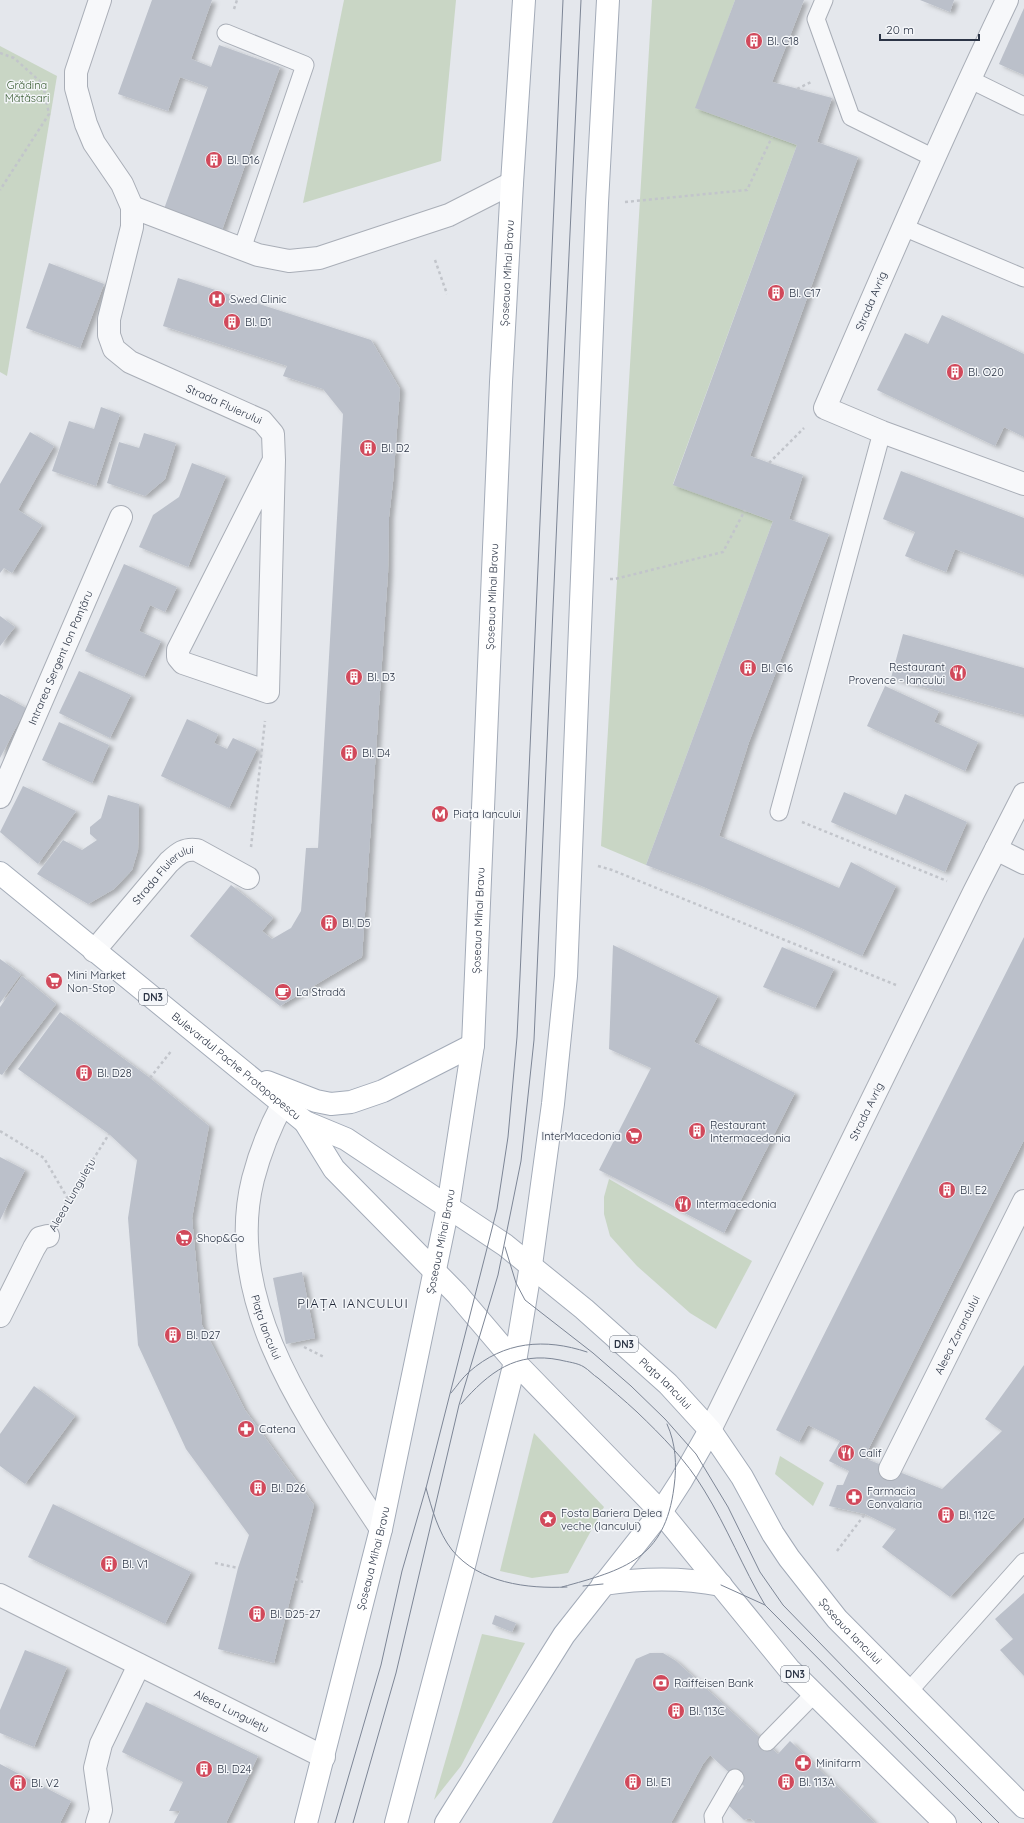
<svg xmlns="http://www.w3.org/2000/svg" width="1024" height="1823" font-family="Quicksand,sans-serif">
<defs>
<filter id="shadow"><feDropShadow dx="4.5" dy="2.5" stdDeviation="2" flood-color="#0004"/></filter>
</defs>
<rect width="100%" height="100%" fill="#e4e7ec"/>
<g fill="#c9d6c5">
<polygon points="344,0 456,0 441,161 303,203"/>
<polygon points="652,0 735,0 696,108 797,145 673,484 773,521 646,865 601,846"/>
<polygon points="0,46 57,76 7,376 0,372"/>
<polygon points="609,1179 752,1261 716,1329 690,1313 637,1266 610,1236 604,1214 604,1197"/>
<polygon points="534,1433 604,1507 568,1573 532,1578 500,1571"/>
<polygon points="780,1456 824,1483 813,1506 775,1474"/>
<polygon points="482,1634 525,1643 461,1766 434,1800"/>
</g>
<g fill="#bbc0ca" filter="url(#shadow)">
<polygon points="152,0 212,0 191,59 211,67 219,45 280,67 222,230 164,209 208,87 180,77 168,111 118,94"/>
<polygon points="735,0 804,0 772,82 832,98 817,142 858,157 750,456 803,475 789,519 829,534 749,742 719,836 839,888 851,862 896,886 862,956 801,928 699,885 646,865 773,521 673,485 797,145 695,108"/>
<polygon points="920,0 954,0 950,12"/>
<polygon points="1024,8 1024,75 999,64"/>
<polygon points="49,263 104,284 80,348 26,328"/>
<polygon points="178,278 371,340 400,389 393,482 389,517 388,573 362,957 280,1006 190,936 231,885 273,918 262,931 272,939 291,928 301,911 306,848 318,848 343,414 323,389 283,376 287,366 163,326"/>
<polygon points="942,315 1024,354 1024,437 1004,427 995,446 877,390 905,333 928,344"/>
<polygon points="101,407 120,414 96,486 52,471 69,421 94,429"/>
<polygon points="30,432 54,446 18,510 42,525 12,573 4,568 0,573 0,484"/>
<polygon points="144,433 176,443 165,479 145,496 107,483 119,442 139,448"/>
<polygon points="192,463 226,476 188,567 139,547 153,515 179,497"/>
<polygon points="901,471 1024,518 1024,575 955,549 946,572 905,556 915,532 883,519"/>
<polygon points="124,564 177,587 165,612 150,605 139,631 161,641 144,677 85,651"/>
<polygon points="0,616 15,627 0,646"/>
<polygon points="903,634 1024,668 1024,715 891,678"/>
<polygon points="79,671 131,695 110,738 59,713"/>
<polygon points="885,686 939,711 934,722 978,742 965,771 867,726"/>
<polygon points="0,694 26,708 0,758"/>
<polygon points="187,719 218,734 214,743 227,749 233,738 257,749 229,808 161,776"/>
<polygon points="59,722 109,745 92,783 42,760"/>
<polygon points="23,786 76,811 38,864 0,832"/>
<polygon points="844,792 896,815 905,794 967,822 945,872 831,822"/>
<polygon points="108,795 139,804 138,850 132,870 114,889 88,904 37,874 63,840 82,850 97,840 90,834 90,827 101,818"/>
<polygon points="1024,937 1024,1140 864,1458 942,1489 1002,1431 985,1419 1024,1365 1024,1517 950,1597 882,1547 896,1529 865,1514 829,1506 837,1485 843,1485 849,1471 829,1461 840,1441 808,1425 799,1442 776,1430"/>
<polygon points="613,945 718,996 694,1042 795,1093 724,1233 599,1170 651,1068 609,1049"/>
<polygon points="782,947 834,969 815,1008 763,987"/>
<polygon points="0,959 21,974 0,1003"/>
<polygon points="22,976 56,1004 2,1075 0,1074 0,1007"/>
<polygon points="60,1012 150,1078 209,1126 192,1218 202,1325 245,1410 314,1505 274,1663 218,1649 238,1568 249,1535 186,1449 138,1345 128,1218 137,1160 109,1134 18,1069"/>
<polygon points="0,1157 25,1170 0,1220"/>
<polygon points="302,1272 315,1338 286,1344 273,1278"/>
<polygon points="34,1386 75,1416 25,1484 0,1466 0,1434"/>
<polygon points="53,1504 191,1572 165,1624 28,1557"/>
<polygon points="1024,1593 1024,1676 1000,1650 1013,1639 995,1619"/>
<polygon points="495,1615 516,1623 512,1632 492,1624"/>
<polygon points="25,1650 67,1667 34,1747 0,1733 0,1710"/>
<polygon points="650,1653 663,1653 676,1661 778,1754 790,1741 875,1823 754,1823 755,1822 750,1818 744,1820 727,1804 744,1786 710,1755 703,1764 671,1823 552,1823 636,1659"/>
<polygon points="146,1702 258,1756 226,1823 174,1823 180,1811 169,1811 183,1782 122,1752"/>
<polygon points="0,1764 71,1801 60,1823 0,1823"/>
</g>
<g fill="none" stroke-linecap="round" stroke-linejoin="round">
<g stroke="#a9aeb7" stroke-width="19">
<g id="lane">
<polyline points="824,0 816,19 851,117 934,158"/>
<polyline points="226,33 305,65 242,249"/>
<polyline points="969,79 1024,106"/>
<polyline points="903,227 1024,278"/>
<polyline points="779,812 882,432"/>
<polyline points="909,1691 1024,1562"/>
<polyline points="767,1742 815,1693"/>
<polyline points="714,1823 713,1816 735,1778"/>
</g>
</g>
<g stroke="#a9aeb7" stroke-width="24">
<g id="street">
<path id="s1" d="M100,0l-24,72v16l10,36 8,19 28,41 10,23v20l-23,92v16l5,14 16,13 132,59 11,13 1,26 -6,232 -85,-29 -5,-6v-7l96,-190"/>
<path d="M1007,0c-64,134 -123,271 -182,408l57,24 142,52"/>
<polyline points="132,207 258,255 289,261 319,258 449,215 512,183"/>
<path id="s2" d="M0,797l121,-280"/>
<polyline points="996,849 1024,863"/>
<path id="s3" d="M94,951l75,-89c9,-8 15,-14 28,-12l51,28"/>
<path id="s4" d="M283,1103c-13,24 -23,49 -30,76 -32,128 63,250 128,350"/>
<polyline points="0,1316 34,1248 40,1238 48,1236"/>
<path id="s5" d="M710,1430l264,-538 50,-98"/>
<path id="s6" d="M890,1469l134,-268"/>
<path id="s7" d="M0,1595l324,162"/>
<polyline points="97,1823 101,1810 95,1768 101,1744 139,1665"/>
</g>
</g>
<g stroke="#a3abb8" stroke-width="24">
<g id="primary">
<path id="s8" d="M0,873l305,249 41,17 159,106 79,64 84,75 42,46 32,47 31,57 16,24 48,61 187,188"/>
<polyline points="267,1082 316,1101 331,1104 351,1102 383,1091 473,1045"/>
<polyline points="305,1122 334,1169 457,1294 515,1362 661,1512 789,1669 945,1823"/>
<path d="M603,1584c40,-6 78,-7 118,1"/>
<path id="s9" d="M306,1823l75,-294 67,-322 25,-162 28,-663 11,-199 12,-183"/>
<polyline points="396,1823 465,1562 515,1362 531,1265 553,1104 566,976 597,203 608,0"/>
<polyline points="446,1823 564,1635 661,1512 681,1481 710,1430"/>
</g>
</g>
<g stroke="#c2c5cb" stroke-width="2.5" stroke-dasharray="3 3" stroke-linecap="butt">
<polyline points="234,9 237,0"/>
<polyline points="0,53 14,58 43,84 49,114 0,190"/>
<polyline points="797,89 811,82"/>
<polyline points="625,202 747,190 772,137"/>
<polyline points="435,260 447,294"/>
<polyline points="769,463 804,428"/>
<polyline points="610,579 615,579 723,552 745,510"/>
<polyline points="802,822 947,881"/>
<polyline points="251,847 265,721"/>
<polyline points="598,866 612,870 896,985"/>
<polyline points="150,1078 172,1050"/>
<polyline points="0,1131 44,1158 68,1199"/>
<polyline points="61,1211 109,1134"/>
<polyline points="304,1347 324,1357"/>
<polyline points="837,1551 865,1514"/>
<polyline points="215,1563 238,1568"/>
<polyline points="295,1579 303,1582"/>
</g>
<use href="#lane" stroke="#f7f8fa" stroke-width="17"/>
<use href="#street" stroke="#f7f8fa" stroke-width="22"/>
<use href="#primary" stroke="#fff" stroke-width="22"/>
<g stroke="#7d8696" stroke-width="1">
<polyline points="505,1247 516,1283 525,1300 593,1353 631,1386 665,1419 696,1454 728,1507 760,1572 783,1605 850,1674 999,1823"/>
<path d="M451,1393c6,-7 11,-15 18,-21 35,-31 76,-34 118,-20"/>
<path d="M461,1404c28,-32 55,-53 99,-44 8,2 18,3 24,7 5,3 9,8 14,11 13,11 26,22 39,34 25,24 49,48 67,78 23,37 39,78 61,115l217,218"/>
<path d="M426,1488c6,21 12,44 26,62 27,33 75,39 115,37"/>
<polyline points="721,1585 765,1605"/>
<polyline points="583,1586 603,1584"/>
<path d="M562,1587c62,-17 103,-28 112,-100 3,-22 2,-43 -7,-63"/>
<polyline points="335,1823 381,1665 402,1571 426,1488 497,1209 508,1137 517,1037 520,976 563,0"/>
<polyline points="353,1823 396,1673 459,1405 498,1275 521,1161 534,1040 563,382 581,0"/>
</g>
</g>
<defs>
<g id="building-disc" transform="scale(0.9)"><circle r="9.5" fill="#d1495b" stroke="#f4f6f9"/><path d="M-4-6H4V6H1V3H-1V6H-4ZM-2.5-4.3h1.7v1.8h-1.7ZM.8-4.3h1.7v1.8H.8ZM-2.5-1h1.7V.8h-1.7ZM.8-1h1.7V.8H.8Z" fill="#fff"/></g>
<g id="hospital-disc" transform="scale(0.9)"><circle r="9.5" fill="#d1495b" stroke="#f4f6f9"/><path d="M-5-5h3v3.5h4V-5h3V5h-3V1.5h-4V5h-3Z" fill="#fff"/></g>
<g id="restaurant-disc" transform="scale(0.9)"><circle r="9.5" fill="#d1495b" stroke="#f4f6f9"/><path d="M-5-6h1v4h1v-4h1v4h1v-4h1v5L-1.5 .5V6h-2V.5L-5-1ZM5-6V6H3V1.5H1.5Q1.5-4 5-6Z" fill="#fff"/></g>
<g id="metro-disc" transform="scale(0.9)"><circle r="9.5" fill="#d1495b" stroke="#f4f6f9"/><path d="M-5.5 5V-5H-3L0 0L3-5H5.5V5H3V-.5L0 4L-3-.5V5Z" fill="#fff"/></g>
<g id="supermarket-disc" transform="scale(0.9)"><circle r="9.5" fill="#d1495b" stroke="#f4f6f9"/><path d="M-6-5.5h2.5l.6 2H6L4.5 2H-2.5L-4.4-4H-6ZM-1.5 3.2a1.3 1.3 0 1 0 .1 0ZM3 3.2a1.3 1.3 0 1 0 .1 0Z" fill="#fff"/></g>
<g id="cafe-disc" transform="scale(0.9)"><circle r="9.5" fill="#d1495b" stroke="#f4f6f9"/><path d="M-5.5-4.5H6V0H3Q3 3.5 0 3.5H-2.5Q-5.5 3.5-5.5 0ZM3-3.2v2h1.7v-2ZM-6 4.5H4V6H-6Z" fill="#fff"/></g>
<g id="pharmacy-disc" transform="scale(0.9)"><circle r="9.5" fill="#d1495b" stroke="#f4f6f9"/><path d="M-2-6h4v4h4v4h-4v4h-4v-4h-4v-4h4Z" fill="#fff"/></g>
<g id="sight-disc" transform="scale(0.9)"><circle r="9.5" fill="#d1495b" stroke="#f4f6f9"/><path d="M0-6L1.8-2.2L6-1.7L2.9 1.2L3.7 5.4L0 3.3L-3.7 5.4L-2.9 1.2L-6-1.7L-1.8-2.2Z" fill="#fff"/></g>
<g id="bank-disc" transform="scale(0.9)"><circle r="9.5" fill="#d1495b" stroke="#f4f6f9"/><path d="M-6-4H6V4H-6ZM0-2.3a2.3 2.3 0 1 0 0 4.6a2.3 2.3 0 1 0 0-4.6Z" fill="#fff"/></g>
</defs>
<g fill-rule="evenodd">
<use href="#building-disc" x="754" y="41"/>
<use href="#building-disc" x="214" y="160"/>
<use href="#building-disc" x="776" y="293"/>
<use href="#hospital-disc" x="217" y="299"/>
<use href="#building-disc" x="232" y="322"/>
<use href="#building-disc" x="955" y="372"/>
<use href="#building-disc" x="368" y="448"/>
<use href="#building-disc" x="748" y="668"/>
<use href="#restaurant-disc" x="958" y="673"/>
<use href="#building-disc" x="354" y="677"/>
<use href="#building-disc" x="349" y="753"/>
<use href="#metro-disc" x="440" y="814"/>
<use href="#building-disc" x="329" y="923"/>
<use href="#supermarket-disc" x="54" y="981"/>
<use href="#cafe-disc" x="283" y="992"/>
<use href="#building-disc" x="84" y="1073"/>
<use href="#building-disc" x="697" y="1131"/>
<use href="#supermarket-disc" x="634" y="1136"/>
<use href="#building-disc" x="947" y="1190"/>
<use href="#restaurant-disc" x="683" y="1204"/>
<use href="#supermarket-disc" x="184" y="1238"/>
<use href="#building-disc" x="173" y="1335"/>
<use href="#pharmacy-disc" x="246" y="1429"/>
<use href="#restaurant-disc" x="846" y="1453"/>
<use href="#building-disc" x="258" y="1488"/>
<use href="#pharmacy-disc" x="854" y="1497"/>
<use href="#building-disc" x="946" y="1515"/>
<use href="#sight-disc" x="548" y="1519"/>
<use href="#building-disc" x="109" y="1564"/>
<use href="#building-disc" x="257" y="1614"/>
<use href="#bank-disc" x="661" y="1683"/>
<use href="#building-disc" x="676" y="1711"/>
<use href="#pharmacy-disc" x="803" y="1763"/>
<use href="#building-disc" x="204" y="1769"/>
<use href="#building-disc" x="633" y="1782"/>
<use href="#building-disc" x="786" y="1782"/>
<use href="#building-disc" x="18" y="1783"/>
</g>
<g text-anchor="middle" stroke-width="3" stroke-linejoin="round" paint-order="stroke">
<g fill="#f4f6f9" stroke="#676e7b" stroke-width="1">
<rect x="139" y="989" width="28" height="16" rx="3"/>
<rect x="610" y="1336" width="28" height="16" rx="3"/>
<rect x="781" y="1666" width="28" height="16" rx="3"/>
</g>
<g font-size="10" font-weight="bold" fill="#2b3445">
<text x="153" y="1001">DN3</text>
<text x="624" y="1348">DN3</text>
<text x="795" y="1678">DN3</text>
</g>
<g font-size="11" fill="#2b3445" stroke="#f4f6f9" text-anchor="start">
<text x="767" y="45">Bl. C18</text>
<text x="227" y="164">Bl. D16</text>
<text x="789" y="297">Bl. C17</text>
<text x="230" y="303">Swed Clinic</text>
<text x="245" y="326">Bl. D1</text>
<text x="968" y="376">Bl. O20</text>
<text x="381" y="452">Bl. D2</text>
<text x="945" y="671" text-anchor="end">Restaurant<tspan x="945" dy="13">Provence - Iancului</tspan></text>
<text x="761" y="672">Bl. C16</text>
<text x="367" y="681">Bl. D3</text>
<text x="362" y="757">Bl. D4</text>
<text x="453" y="818">Piața Iancului</text>
<text x="342" y="927">Bl. D5</text>
<text x="67" y="979">Mini Market<tspan x="67" dy="13">Non-Stop</tspan></text>
<text x="296" y="996">La Stradă</text>
<text x="97" y="1077">Bl. D28</text>
<text x="710" y="1129">Restaurant<tspan x="710" dy="13">Intermacedonia</tspan></text>
<text x="621" y="1140" text-anchor="end">InterMacedonia</text>
<text x="960" y="1194">Bl. E2</text>
<text x="696" y="1208">Intermacedonia</text>
<text x="197" y="1242">Shop&amp;Go</text>
<text x="186" y="1339">Bl. D27</text>
<text x="259" y="1433">Catena</text>
<text x="859" y="1457">Calif</text>
<text x="271" y="1492">Bl. D26</text>
<text x="867" y="1495">Farmacia<tspan x="867" dy="13">Convalaria</tspan></text>
<text x="561" y="1517">Fosta Bariera Delea<tspan x="561" dy="13">veche (Iancului)</tspan></text>
<text x="959" y="1519">Bl. 112C</text>
<text x="122" y="1568">Bl. V1</text>
<text x="270" y="1618">Bl. D25-27</text>
<text x="674" y="1687">Raiffeisen Bank</text>
<text x="689" y="1715">Bl. 113C</text>
<text x="816" y="1767">Minifarm</text>
<text x="217" y="1773">Bl. D24</text>
<text x="646" y="1786">Bl. E1</text>
<text x="799" y="1786">Bl. 113A</text>
<text x="31" y="1787">Bl. V2</text>
</g>
<g font-size="11" fill="#3f6138" stroke="#f4f6f9">
<text x="27" y="89">Grădina<tspan x="27" dy="13">Mătăsari</tspan></text>
</g>
<g font-size="11" fill="#2b3445" stroke="#f4f6f9">
<text dy="4" stroke="none"><textPath href="#s9" startOffset="1569">Șoseaua Mihai Bravu</textPath></text>
<text transform="translate(871 301) rotate(-67)" y="4">Strada Avrig</text>
<text dy="4" stroke="none"><textPath href="#s1" startOffset="494">Strada Fluierului</textPath></text>
<text dy="4" stroke="none"><textPath href="#s9" startOffset="1245">Șoseaua Mihai Bravu</textPath></text>
<text dy="4" stroke="none"><textPath href="#s2" startOffset="152">Intrarea Sergent Ion Panțâru</textPath></text>
<text dy="4" stroke="none"><textPath href="#s3" startOffset="104">Strada Fluierului</textPath></text>
<text dy="4" stroke="none"><textPath href="#s9" startOffset="921">Șoseaua Mihai Bravu</textPath></text>
<text dy="4" stroke="none"><textPath href="#s8" startOffset="305">Bulevardul Pache Protopopescu</textPath></text>
<text dy="4" stroke="none"><textPath href="#s5" startOffset="355">Strada Avrig</textPath></text>
<text transform="translate(72 1195) rotate(-60)" y="4">Aleea Lungulețu</text>
<text dy="4" stroke="none"><textPath href="#s9" startOffset="597">Șoseaua Mihai Bravu</textPath></text>
<text dy="4" stroke="none"><textPath href="#s4" startOffset="233">Piața Iancului</textPath></text>
<text dy="4" stroke="none"><textPath href="#s6" startOffset="150">Aleea Zarandului</textPath></text>
<text dy="4" stroke="none"><textPath href="#s8" startOffset="841">Piața Iancului</textPath></text>
<text dy="4" stroke="none"><textPath href="#s9" startOffset="273">Șoseaua Mihai Bravu</textPath></text>
<text dy="4" stroke="none"><textPath href="#s8" startOffset="1152">Șoseaua Iancului</textPath></text>
<text dy="4" stroke="none"><textPath href="#s7" startOffset="259">Aleea Lungulețu</textPath></text>
</g>
<g font-size="13" letter-spacing="1" fill="#1d2536" stroke="#f4f6f9">
<text x="353" y="1308">PIAȚA IANCULUI</text>
</g>
</g>
<path d="M880 34v6h99v-6" fill="none" stroke="#2b3445" stroke-width="2"/>
<text x="886" y="34" font-size="12" fill="#2b3445" stroke="#f4f6f9" stroke-width="3" paint-order="stroke">20 m</text>
</svg>
